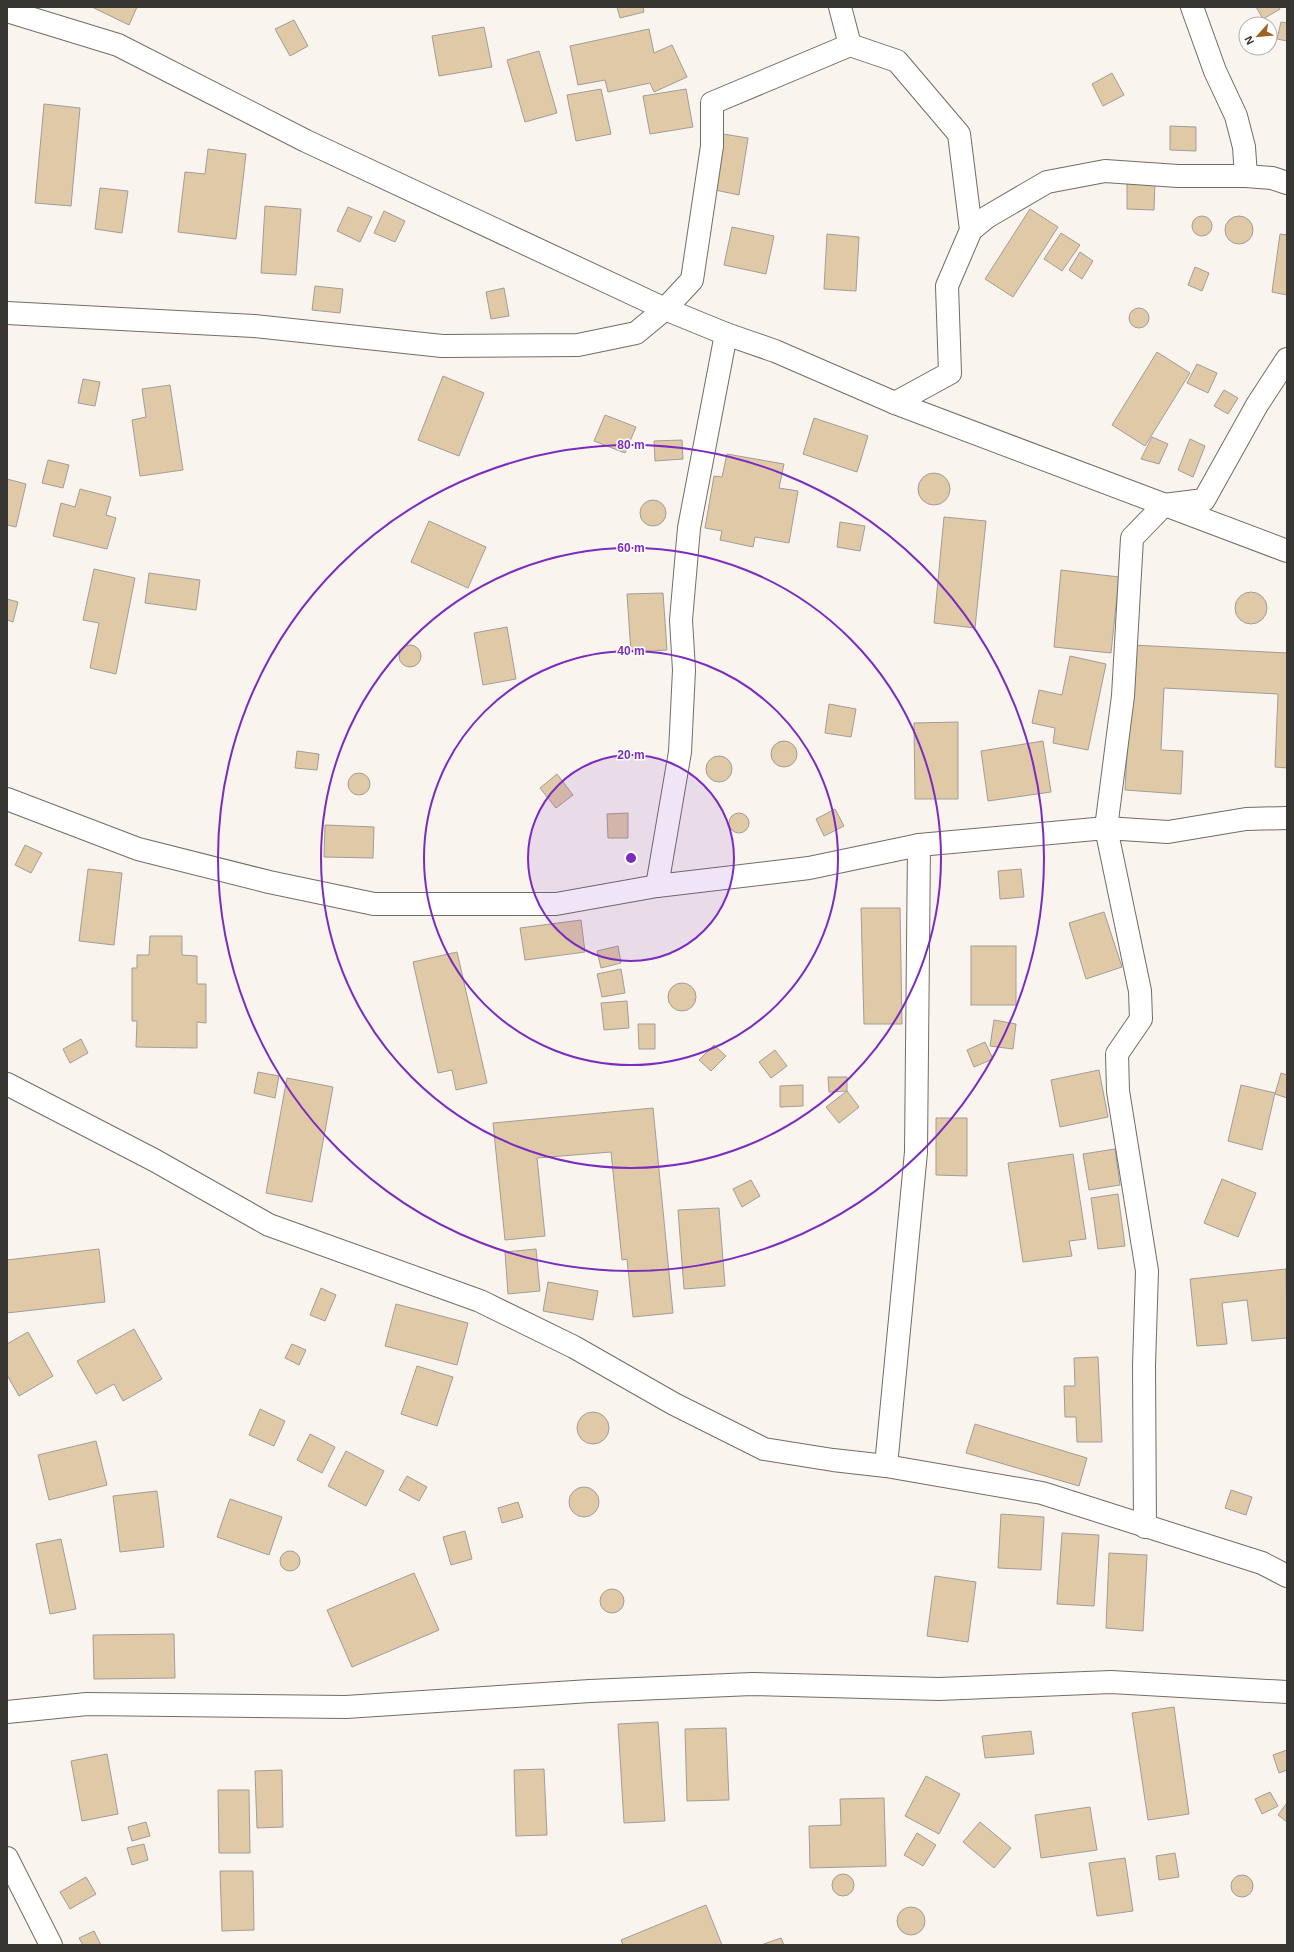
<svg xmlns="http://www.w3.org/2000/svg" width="1294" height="1952" font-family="Helvetica,sans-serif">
<rect width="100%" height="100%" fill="#f9f4ee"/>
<g fill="#e0c9a7" stroke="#a29d97">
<polygon points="92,7 137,7 129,25"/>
<polygon points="617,7 643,7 644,12 620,18"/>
<polygon points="1256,7 1279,7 1280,9 1263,19"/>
<polygon points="294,20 308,46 290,56 275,29"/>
<polygon points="1281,22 1287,23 1287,41 1277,39"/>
<polygon points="484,27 492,67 439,76 432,36"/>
<polygon points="649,29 654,53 672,45 687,77 654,92 650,83 608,92 605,80 578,85 570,46"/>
<polygon points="539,51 557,113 525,122 507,60"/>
<polygon points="1112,73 1124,95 1103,106 1092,84"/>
<polygon points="601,89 611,134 576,141 567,95"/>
<polygon points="686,89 693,127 650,134 643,96"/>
<polygon points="44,104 80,108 71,206 35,203"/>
<polygon points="1170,126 1196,127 1196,151 1170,150"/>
<polygon points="723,134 748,138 739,195 715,190"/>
<polygon points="208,149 246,154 236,239 178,232 185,172 205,174"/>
<polygon points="1127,180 1155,182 1154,210 1127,209"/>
<polygon points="100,188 128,191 122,233 95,229"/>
<polygon points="265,206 301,209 296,275 261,273"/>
<polygon points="348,207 372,217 360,242 337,231"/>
<polygon points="1030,209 1058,227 1013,297 985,279"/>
<polygon points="384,211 405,221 395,242 374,233"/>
<circle cx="1202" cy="226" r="10"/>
<circle cx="1239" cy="230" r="14"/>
<polygon points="732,227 774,236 766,274 724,265"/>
<polygon points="1061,233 1080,245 1062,271 1044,259"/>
<polygon points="827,234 859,237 856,291 824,289"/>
<polygon points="1280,234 1287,235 1287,295 1272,292"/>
<polygon points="1080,252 1093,261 1082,279 1069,270"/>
<polygon points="1195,267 1209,273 1202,291 1188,285"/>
<polygon points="315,286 343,289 340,313 312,310"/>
<polygon points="504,288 509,316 491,319 486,292"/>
<circle cx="1139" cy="318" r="10"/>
<polygon points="1157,352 1190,373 1145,446 1112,425"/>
<polygon points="1197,364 1217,373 1208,393 1187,383"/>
<polygon points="443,376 484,393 459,456 418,440"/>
<polygon points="83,379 100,382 95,406 78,403"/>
<polygon points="170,385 183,470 140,476 132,420 146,417 142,389"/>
<polygon points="1224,390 1238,398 1228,414 1214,406"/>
<polygon points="605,415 636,427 625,453 594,441"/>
<polygon points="814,418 868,436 857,472 803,454"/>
<polygon points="1152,437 1168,444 1159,464 1141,459"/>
<polygon points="1190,439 1205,446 1193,477 1178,470"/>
<polygon points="682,440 683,459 655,461 654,441"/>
<polygon points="727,454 784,464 779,488 798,491 789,543 755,537 753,547 720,540 722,531 705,528 714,476 722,477"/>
<polygon points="48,460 69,465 63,488 42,483"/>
<circle cx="934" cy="489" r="16"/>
<polygon points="7,479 26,484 16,527 7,525"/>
<polygon points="80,489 111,497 106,515 116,518 107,549 53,536 61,503 75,507"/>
<circle cx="653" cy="513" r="13"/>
<polygon points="944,517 986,521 975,628 934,623"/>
<polygon points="429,521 486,547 468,588 411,562"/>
<polygon points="840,522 865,526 860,551 837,547"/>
<polygon points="94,569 135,578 116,674 90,668 99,623 83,620"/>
<polygon points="1061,570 1119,577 1111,653 1054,647"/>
<polygon points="149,573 200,580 196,610 145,603"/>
<circle cx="1251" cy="608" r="16"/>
<polygon points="663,593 667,650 631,652 627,594"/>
<polygon points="7,599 18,602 13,622 7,620"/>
<polygon points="507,627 516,679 483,685 474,633"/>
<polygon points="1133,645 1287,653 1287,768 1275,767 1278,694 1164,688 1161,750 1183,751 1181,794 1125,790"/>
<circle cx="410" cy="656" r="11"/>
<polygon points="1070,656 1106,664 1088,750 1053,743 1055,728 1032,723 1039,690 1062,695"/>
<polygon points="829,704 856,709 851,737 825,733"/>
<polygon points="958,722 958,799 915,799 914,723"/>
<circle cx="784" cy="754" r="13"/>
<polygon points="1043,741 1051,792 988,801 981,751"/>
<polygon points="297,751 319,754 317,770 295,768"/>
<circle cx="719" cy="769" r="13"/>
<circle cx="359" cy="784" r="11"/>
<polygon points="557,774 573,795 556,808 540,788"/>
<polygon points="835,809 844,826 824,836 816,819"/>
<polygon points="628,813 628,838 608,838 607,814"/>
<circle cx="739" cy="823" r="10"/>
<polygon points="325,825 374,827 373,858 324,857"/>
<polygon points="25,845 42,853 31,873 15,865"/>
<polygon points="88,869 122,873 114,945 79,941"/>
<polygon points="1021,869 1024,897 1000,899 998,871"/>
<polygon points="861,908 900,908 902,1024 864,1024"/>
<polygon points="1104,912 1122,967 1086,979 1069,923"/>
<polygon points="581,920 585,952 525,960 520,928"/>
<polygon points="150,936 182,936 182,955 197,956 197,984 206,984 206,1023 197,1022 197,1048 136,1047 137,1021 132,1021 132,968 137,968 137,955 149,955"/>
<polygon points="618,946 621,963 601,968 597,951"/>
<rect x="971" y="946" width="45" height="59"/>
<polygon points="457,952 487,1083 456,1090 452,1070 438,1073 413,962"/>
<polygon points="621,969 625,993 602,997 597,974"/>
<circle cx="682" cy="997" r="14"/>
<polygon points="627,1001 629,1028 604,1030 601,1003"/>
<polygon points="994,1020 1016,1024 1013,1049 990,1046"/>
<polygon points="638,1024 655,1024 655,1049 639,1049"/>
<polygon points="81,1039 88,1053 70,1063 63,1049"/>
<polygon points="985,1042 993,1059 974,1067 967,1050"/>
<polygon points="714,1045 726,1056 711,1071 699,1060"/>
<polygon points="775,1050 787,1066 771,1078 759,1062"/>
<polygon points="1099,1070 1108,1117 1060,1127 1051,1080"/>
<polygon points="258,1072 279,1076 275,1098 254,1093"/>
<polygon points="1281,1073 1287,1075 1287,1098 1275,1094"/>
<polygon points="828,1077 847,1077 847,1091 829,1092"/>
<polygon points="287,1078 333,1087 312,1202 266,1193"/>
<polygon points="803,1085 803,1106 780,1107 780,1086"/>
<polygon points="1241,1085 1275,1093 1262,1150 1228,1141"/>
<polygon points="847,1091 859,1107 839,1123 826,1107"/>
<polygon points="653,1108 673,1313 633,1317 627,1259 622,1260 611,1152 537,1158 545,1236 505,1240 493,1123"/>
<polygon points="936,1118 967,1118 967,1176 936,1175"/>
<polygon points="1115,1149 1120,1185 1089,1190 1083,1154"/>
<polygon points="1073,1154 1086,1239 1069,1241 1072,1256 1023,1262 1008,1163"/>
<polygon points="1222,1179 1256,1193 1238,1237 1204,1223"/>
<polygon points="751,1180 760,1196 742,1207 733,1189"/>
<polygon points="1118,1194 1125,1246 1098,1249 1091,1198"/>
<polygon points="719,1208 725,1286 684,1289 678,1210"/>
<polygon points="99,1249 105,1302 7,1313 7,1260"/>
<polygon points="536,1249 540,1291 508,1294 505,1252"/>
<polygon points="1286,1269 1287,1338 1252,1341 1247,1300 1222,1303 1227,1344 1197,1346 1190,1279"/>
<polygon points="548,1282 598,1291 593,1320 543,1311"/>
<polygon points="321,1288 336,1295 325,1321 310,1315"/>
<polygon points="396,1304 468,1323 457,1365 385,1346"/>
<polygon points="134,1329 162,1379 123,1401 114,1384 96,1394 77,1361"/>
<polygon points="28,1332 53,1376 19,1396 7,1375 7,1344"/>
<polygon points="292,1344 306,1350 299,1365 285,1358"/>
<polygon points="1098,1357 1102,1442 1077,1442 1076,1417 1065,1417 1064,1386 1075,1386 1074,1358"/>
<polygon points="417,1366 453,1377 437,1426 401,1414"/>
<polygon points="260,1409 285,1421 274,1446 249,1435"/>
<circle cx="593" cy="1428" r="16"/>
<polygon points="975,1424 1087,1458 1079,1486 966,1453"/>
<polygon points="310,1434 335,1447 322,1473 297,1460"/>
<polygon points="96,1441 107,1485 49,1500 38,1455"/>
<polygon points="346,1451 384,1471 366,1506 328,1486"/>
<polygon points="407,1476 427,1487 419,1501 399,1490"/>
<circle cx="584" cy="1502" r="15"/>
<polygon points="1231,1490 1252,1497 1246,1515 1225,1508"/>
<polygon points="157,1491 164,1547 120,1552 113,1496"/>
<polygon points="230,1499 282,1517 269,1555 217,1537"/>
<polygon points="518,1502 523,1517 502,1523 498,1508"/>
<polygon points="1001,1514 1044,1517 1041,1570 998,1568"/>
<polygon points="465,1531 472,1559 451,1565 443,1537"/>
<polygon points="1062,1533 1099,1535 1094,1606 1057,1604"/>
<polygon points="61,1539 76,1609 50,1614 36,1544"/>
<circle cx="290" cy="1561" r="10"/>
<polygon points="1109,1553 1147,1555 1143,1631 1106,1628"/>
<polygon points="414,1573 439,1630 352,1667 327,1610"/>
<polygon points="935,1576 976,1582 968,1642 927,1636"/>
<circle cx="612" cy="1601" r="12"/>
<polygon points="174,1634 175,1678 94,1679 93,1635"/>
<polygon points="1174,1707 1189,1814 1148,1820 1132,1713"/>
<polygon points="658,1722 665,1821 624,1823 618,1724"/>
<polygon points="726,1728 729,1800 687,1801 685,1729"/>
<polygon points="1031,1731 1034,1754 985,1758 982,1736"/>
<polygon points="1287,1750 1287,1770 1279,1773 1273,1755"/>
<polygon points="107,1754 118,1814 82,1821 71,1761"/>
<polygon points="544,1769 547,1835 516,1836 514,1770"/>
<polygon points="282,1770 283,1827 257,1828 255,1771"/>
<polygon points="926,1776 960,1794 939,1834 905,1816"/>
<polygon points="218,1790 249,1790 250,1853 219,1853"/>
<polygon points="1270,1792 1278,1806 1262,1814 1255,1799"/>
<polygon points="884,1798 886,1866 810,1868 809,1826 841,1825 840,1799"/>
<polygon points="1287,1803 1287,1822 1278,1815"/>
<polygon points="1090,1807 1097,1850 1041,1858 1035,1815"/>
<polygon points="146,1822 150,1836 132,1841 128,1827"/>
<polygon points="980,1822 1011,1848 994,1868 963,1842"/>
<polygon points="917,1833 936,1845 923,1866 904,1855"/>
<polygon points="144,1844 148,1860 132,1865 127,1848"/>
<polygon points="1175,1853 1179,1877 1159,1880 1156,1856"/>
<polygon points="1125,1858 1133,1911 1097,1916 1089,1863"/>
<polygon points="220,1871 253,1871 254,1930 222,1931"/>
<circle cx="843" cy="1885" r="11"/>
<circle cx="1242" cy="1886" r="11"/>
<polygon points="86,1877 96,1894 70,1909 60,1892"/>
<polygon points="706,1905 722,1945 623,1945 621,1940"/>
<circle cx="911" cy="1921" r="14"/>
<polygon points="94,1931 101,1945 83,1945 79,1938"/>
<polygon points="781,1938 784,1945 761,1945"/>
</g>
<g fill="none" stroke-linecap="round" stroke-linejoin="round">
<g stroke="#716d67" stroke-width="24">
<g id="minor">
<polyline points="840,7 850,45 897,61 959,134 971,230 947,286 950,373 895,403"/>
<polyline points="1192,7 1215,71 1236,116 1244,147 1246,176"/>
<polyline points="7,11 118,45 306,141 665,309 726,334 775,351 895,403 1287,551"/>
<polyline points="971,230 987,217 1047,182 1105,171 1178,176 1246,176 1272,178 1287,183"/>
<polyline points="7,313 254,326 442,346 578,345 636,333 665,309 692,280 712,146 712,103 850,45"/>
<polyline points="7,799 138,849 269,882 374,904 556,904 657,886 809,868 919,845 1106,828 1168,832 1246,819 1287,818"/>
<polyline points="657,886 680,752 684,670 681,620 689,528 726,334"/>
<polyline points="7,1084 154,1160 269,1225 480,1301 574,1347 674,1404 764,1449 833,1460 886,1466 1042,1493 1262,1563 1287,1576"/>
<polyline points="886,1466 916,1152 919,845"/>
<polyline points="1145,1527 1144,1365 1147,1271 1118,1091 1117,1054 1141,1019 1140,991 1106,828 1123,696 1132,538 1164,505 1204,500 1257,405 1287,359"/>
<polyline points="7,1712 87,1704 346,1707 590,1691 752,1684 939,1689 1111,1682 1287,1692"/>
<polyline points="7,1858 51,1945"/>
</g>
</g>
<use href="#minor" stroke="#fff" stroke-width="22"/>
</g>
<circle cx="631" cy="858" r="103" fill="#7b2cbf" fill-opacity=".12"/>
<g fill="none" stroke="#7b2cbf" stroke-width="2">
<circle cx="631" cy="858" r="103"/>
<circle cx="631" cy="858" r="207"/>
<circle cx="631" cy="858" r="310"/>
<circle cx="631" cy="858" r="413"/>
</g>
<circle cx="631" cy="858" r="6" fill="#7b2cbf" stroke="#fff" stroke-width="2"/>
<g font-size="12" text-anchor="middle" font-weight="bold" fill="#7b2cbf" stroke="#fff" stroke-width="3" stroke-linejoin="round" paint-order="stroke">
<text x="631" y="449">80 m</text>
<text x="631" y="552">60 m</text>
<text x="631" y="655">40 m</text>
<text x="631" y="759">20 m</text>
</g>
<rect width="1294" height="1952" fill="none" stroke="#383633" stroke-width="16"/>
<g transform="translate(1258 36) rotate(243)"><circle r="19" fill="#ffffff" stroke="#afafad"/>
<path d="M0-3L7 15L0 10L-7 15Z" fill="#9d6322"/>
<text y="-6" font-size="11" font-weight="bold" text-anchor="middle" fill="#383633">N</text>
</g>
</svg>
